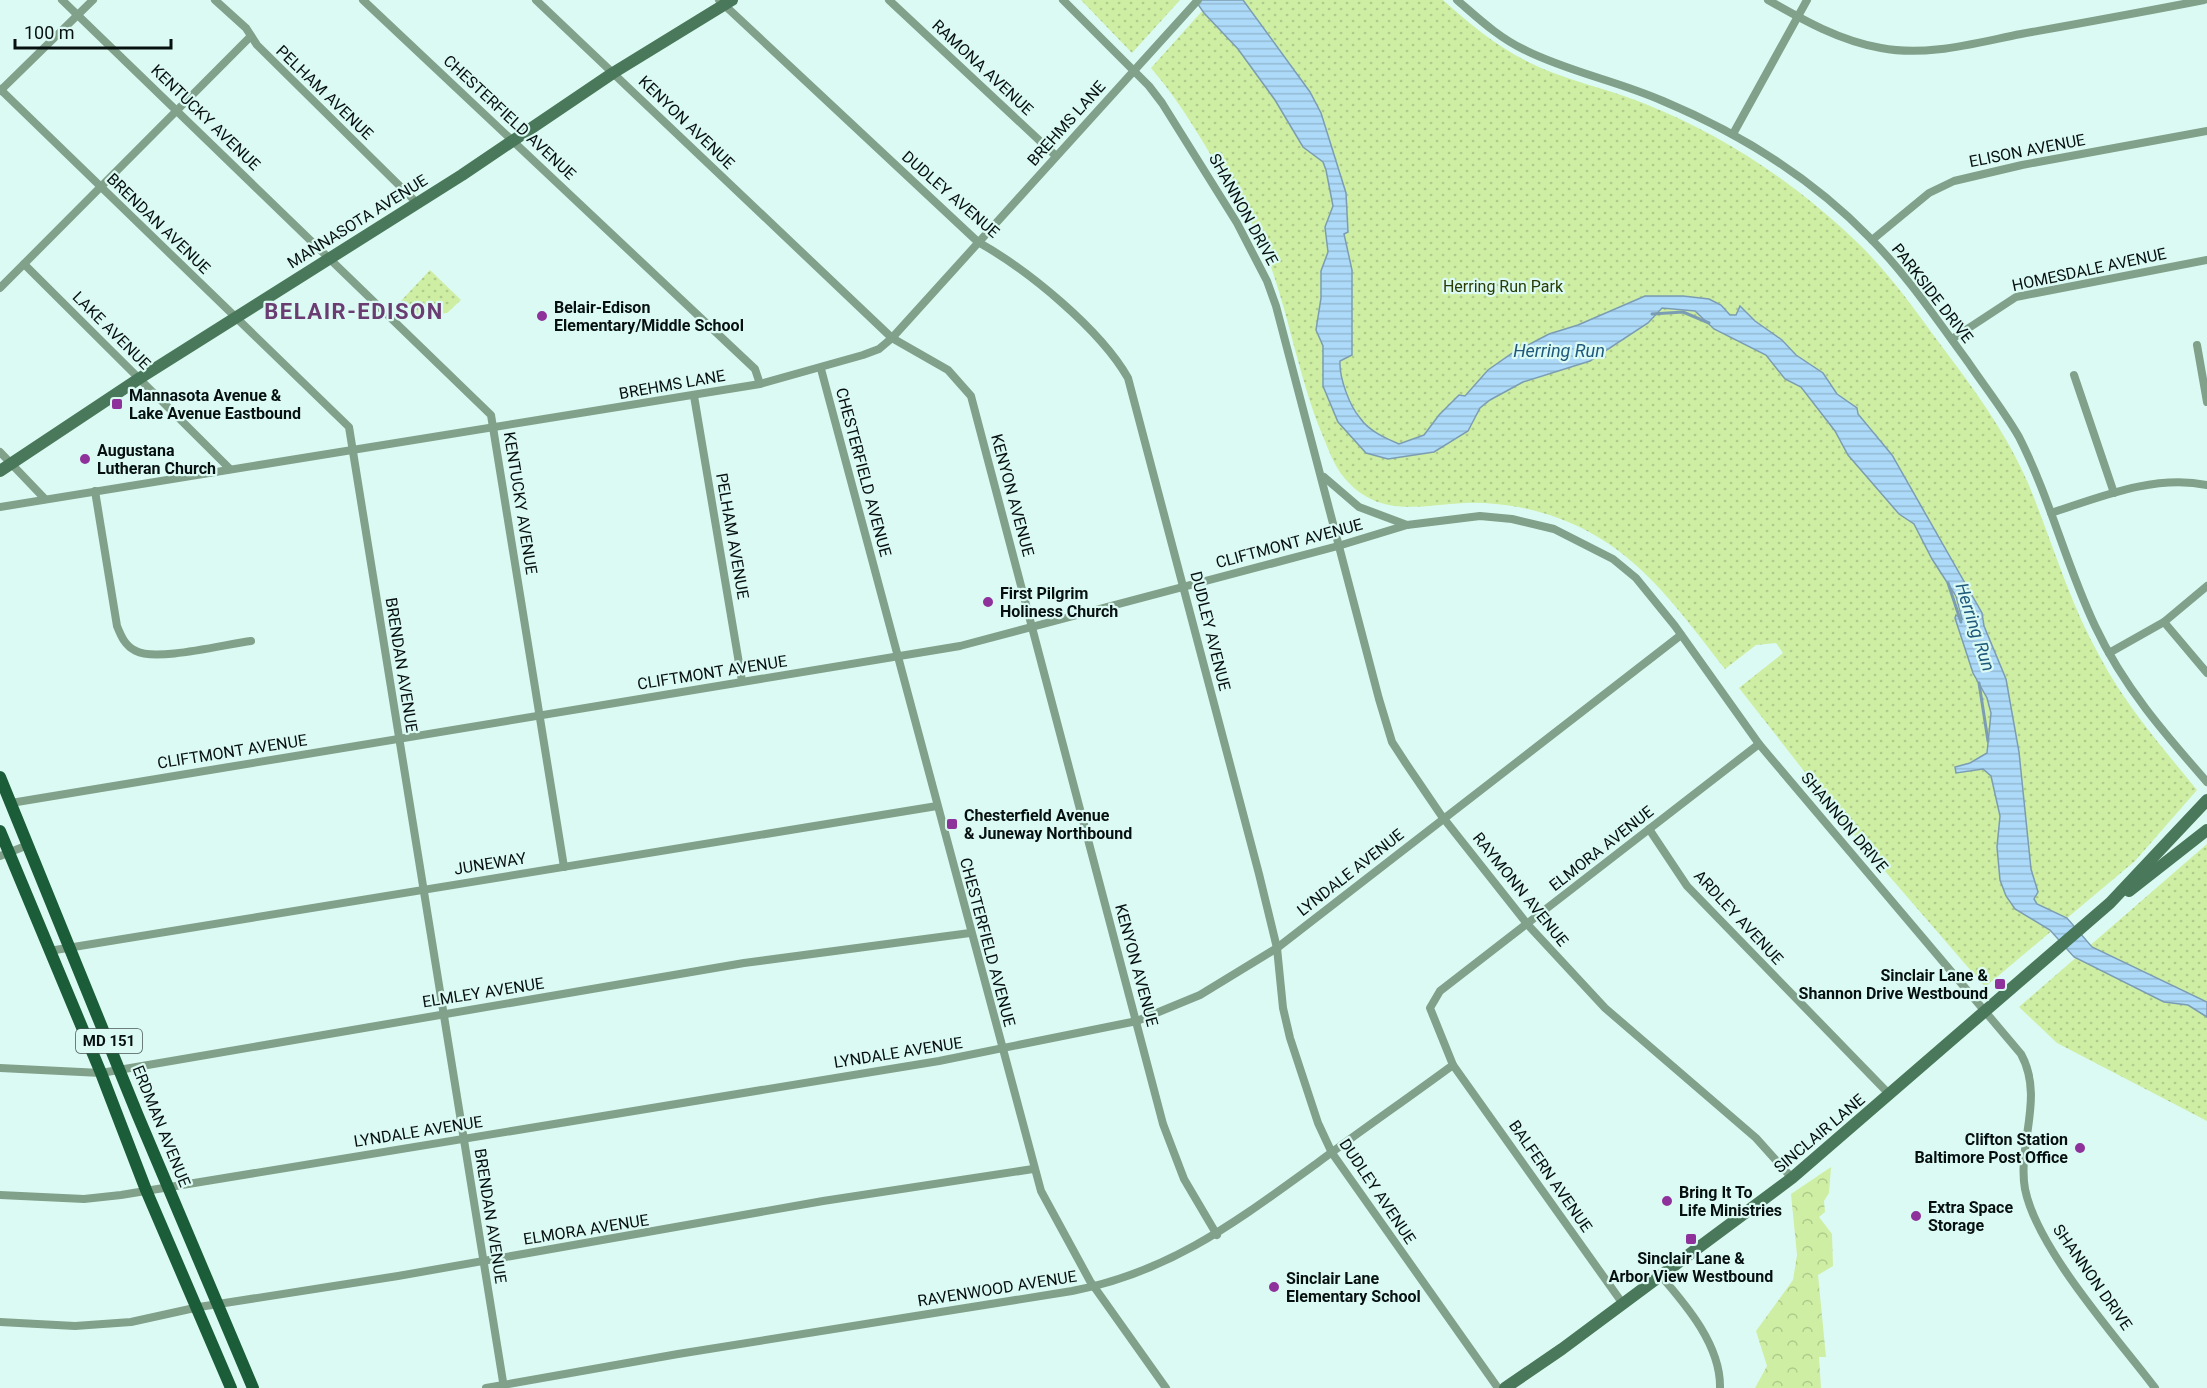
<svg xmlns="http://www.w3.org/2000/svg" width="2207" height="1388" font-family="Roboto,sans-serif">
<defs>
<pattern id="forest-crowns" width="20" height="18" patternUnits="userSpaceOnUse" patternTransform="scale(1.5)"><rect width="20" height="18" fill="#ceeea3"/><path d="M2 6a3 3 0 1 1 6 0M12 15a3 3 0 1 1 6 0" fill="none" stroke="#afcb8b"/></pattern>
<pattern id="park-dots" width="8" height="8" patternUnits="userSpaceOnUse" patternTransform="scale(1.5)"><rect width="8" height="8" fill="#ceeea3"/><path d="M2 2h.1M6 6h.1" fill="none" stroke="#afcb8b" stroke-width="1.8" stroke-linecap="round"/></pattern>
<pattern id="water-rules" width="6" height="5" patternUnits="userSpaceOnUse" patternTransform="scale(1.5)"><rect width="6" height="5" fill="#addaf9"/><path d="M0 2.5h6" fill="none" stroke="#93bad4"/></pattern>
</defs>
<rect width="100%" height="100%" fill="#dcfaf4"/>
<polygon fill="url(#forest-crowns)" points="1831,1167 1829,1193 1824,1201 1825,1212 1819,1217 1832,1234 1833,1266 1818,1275 1826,1357 1819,1357 1821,1388 1755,1388 1767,1366 1756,1331 1793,1280 1797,1255 1791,1194"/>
<g fill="url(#park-dots)">
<polygon points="1081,0 1180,0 1132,53"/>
<path d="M1212,0h231c33,30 66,56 108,72 31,12 62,19 92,31 83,33 154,81 218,143 30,30 54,64 79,98 33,44 66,88 88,139 24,58 41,119 72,174 26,49 62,90 97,133l-62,71 -150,126 -127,-147 -119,-152 44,-35 -7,-10 -20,2 -31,24c-60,-77 -104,-142 -207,-162 -18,-3 -36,-5 -54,-4 -41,2 -80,14 -113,-18 -16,-15 -21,-32 -29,-51 -25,-61 -34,-127 -59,-188 -9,-21 -22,-40 -34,-60 -24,-41 -47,-82 -78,-118z"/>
<polygon points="430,270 461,300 447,313 414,317 399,303"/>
<polygon points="2207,844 2207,1121 2057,1043 2019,1007"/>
</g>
<path fill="url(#water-rules)" stroke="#7b9db3" stroke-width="1.5" d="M1195,0h48l67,92 11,21 25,80 2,39 -4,2 8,36v85l-12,6c-1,16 9,44 20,57 9,13 25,20 39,26l25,-9 15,-20 20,-20 6,1 23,-26 23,-16 38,-20 29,-9 67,-29h38l26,3 12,6 9,10h6l4,-9 15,15 27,19 14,15 27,18 14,21 20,14 1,6 34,41 90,158 2,13 22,53 13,73 12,117 7,23 -4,7 3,5 30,14 25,29 115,55v15l-19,-12 -24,-3 -90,-45 -24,-27 -35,-21 -9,-13 -6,-16 -3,-33 3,-31 -9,-40 -8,-7 -27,4 -1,-6 15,-4 17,-10 4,-40 -4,-15 -14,-25 -18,-55 1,-3 6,4 -6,-23 -24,-37 -18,-35 -15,-10 -51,-59 -13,-24 -34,-44 -16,-8 -19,-24 -52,-26 -19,-18 -33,-3 -14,15 -58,38 -67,21 -33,18 -10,8 -12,23 -34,21 -46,7 -22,-6 -28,-31 -15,-36v-40l-7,-16 5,-32v-27l7,-19 -3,-25 8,-21 -7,-36 -3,-8 -20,-15 -28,-47 -37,-51 -34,-36z"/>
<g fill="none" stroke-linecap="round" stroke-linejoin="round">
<g stroke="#7b9db3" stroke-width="3">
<polyline points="1652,314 1683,312 1709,323"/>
<polyline points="1948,583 1961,622"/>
<polyline points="1979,683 1988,741"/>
</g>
<g stroke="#81a18b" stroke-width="8">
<polyline points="62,0 491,415 564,867"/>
<polyline points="215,0 246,28 257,45 417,203"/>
<polyline points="363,0 755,369 760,384"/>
<polyline points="536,0 892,338 948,370 971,396 1163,1124 1184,1179 1217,1235"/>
<path d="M719,0l259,242c50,28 122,87 150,136l131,496 18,74 6,60 7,30 28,85 14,30 166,235"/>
<polyline points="889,0 1056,156"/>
<polyline points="1063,0 1149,86 1162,103 1237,223 1267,281 1276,306 1379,699 1392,742 1405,762 1441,815 1528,925 1605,1008 1756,1138 1792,1178"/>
<path d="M1457,0c21,18 42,38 68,50 44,22 93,31 138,51 76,32 149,77 207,137 37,37 67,82 98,124 17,25 36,49 51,75 31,61 47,128 76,189 28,60 69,107 112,156"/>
<path d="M1768,0c35,20 72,41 113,48 46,9 94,-5 140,-14 61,-11 122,-22 183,-34"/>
<polyline points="0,89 349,427 504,1388"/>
<polyline points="0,91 93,0"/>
<polyline points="1733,134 1807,0"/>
<polyline points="1872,240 1929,193 1954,181 2022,165 2207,131"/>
<polyline points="24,264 230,469"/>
<polyline points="0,288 251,36"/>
<polyline points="1952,339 2016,297 2207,260"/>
<polyline points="2197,345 2207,402"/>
<polyline points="821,369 1041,1191 1090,1281 1166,1388"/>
<polyline points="2074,375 2114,493"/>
<polyline points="694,396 742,681"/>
<polyline points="0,452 45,499"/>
<path d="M1324,477l35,30 48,18 73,-9 32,3 42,10 59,30 23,19 39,48 84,118 262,310c24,44 -4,90 4,135 12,60 92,149 130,199"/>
<path d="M95,491l22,135c4,10 8,20 19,25 20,11 90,-7 115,-10"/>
<polyline points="0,507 760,384 863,355 879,349 892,338 1198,0"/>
<path d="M2051,513c49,-16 104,-39 156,-28"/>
<polyline points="2164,622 2207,673"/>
<polyline points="2109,653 2164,622 2207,586"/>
<polyline points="11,803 960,646 1338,546 1407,525"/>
<polyline points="1649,829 1687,886 1890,1095"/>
<polyline points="0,856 28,845"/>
<polyline points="49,951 937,806"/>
<polyline points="0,1068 101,1073 744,963 970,933"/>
<polyline points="0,1195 84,1199 121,1195 939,1061 1137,1021 1200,995 1277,948 1681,635"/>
<path d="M1661,1276c26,30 60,70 59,112"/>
<polyline points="1623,1304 1453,1065 1430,1008 1440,991 1759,744"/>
<polyline points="0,1322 75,1326 131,1322 199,1307 398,1276 823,1201 1033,1169"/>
<path d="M486,1388l192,-34 394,-63c99,-19 165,-70 244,-127 46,-34 92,-66 137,-99"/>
</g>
<g stroke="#49795a" stroke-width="12">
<polyline points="0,471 140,378 462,175 613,73 732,0"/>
<polyline points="2129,891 2207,830"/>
<polyline points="1505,1388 1562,1349 1792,1178 2110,903 2207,800"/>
</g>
<g stroke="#1a5d38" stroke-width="12">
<polyline points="0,777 138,1116 253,1388"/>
<polyline points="0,831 101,1073 146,1190 231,1388"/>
</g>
</g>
<g fill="#8e319b" stroke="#dcfaf4" stroke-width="2">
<circle cx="542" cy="316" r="6"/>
<rect x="111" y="398" width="12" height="12" rx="3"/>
<circle cx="85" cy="459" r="6"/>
<circle cx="988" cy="602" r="6"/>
<rect x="946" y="818" width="12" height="12" rx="3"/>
<rect x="1994" y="978" width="12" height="12" rx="3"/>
<circle cx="2080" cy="1148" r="6"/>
<circle cx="1667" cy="1201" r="6"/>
<circle cx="1916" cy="1216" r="6"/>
<rect x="1685" y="1233" width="12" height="12" rx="3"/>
<circle cx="1274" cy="1287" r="6"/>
</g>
<g text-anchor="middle" stroke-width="4.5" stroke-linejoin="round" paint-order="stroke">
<rect fill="#dcfaf4" stroke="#465654" stroke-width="1.5" x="76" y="1029" width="66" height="24" rx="4.5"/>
<g font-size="15" font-weight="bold" fill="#06100f">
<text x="109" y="1046">MD 151</text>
</g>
<g font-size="16" fill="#06100f" stroke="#dcfaf4">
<text transform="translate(983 67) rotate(43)" y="6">RAMONA AVENUE</text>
<text transform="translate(325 92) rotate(44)" y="6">PELHAM AVENUE</text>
<text transform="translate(206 117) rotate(44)" y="6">KENTUCKY AVENUE</text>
<text transform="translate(510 117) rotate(43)" y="6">CHESTERFIELD AVENUE</text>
<text transform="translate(687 122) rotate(44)" y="6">KENYON AVENUE</text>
<text transform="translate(1066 123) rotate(-48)" y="6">BREHMS LANE</text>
<text transform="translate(2027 150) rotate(-11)" y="6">ELISON AVENUE</text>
<text transform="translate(951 194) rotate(41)" y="6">DUDLEY AVENUE</text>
<text transform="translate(1244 209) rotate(61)" y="6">SHANNON DRIVE</text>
<text transform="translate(357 221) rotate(-32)" y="6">MANNASOTA AVENUE</text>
<text transform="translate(159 223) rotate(44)" y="6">BRENDAN AVENUE</text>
<text transform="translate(2089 269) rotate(-12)" y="6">HOMESDALE AVENUE</text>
<text transform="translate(1933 293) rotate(52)" y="6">PARKSIDE DRIVE</text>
<text transform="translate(112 330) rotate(45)" y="6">LAKE AVENUE</text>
<text transform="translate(672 384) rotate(-10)" y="6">BREHMS LANE</text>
<text transform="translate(864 472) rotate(75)" y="6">CHESTERFIELD AVENUE</text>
<text transform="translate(1013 495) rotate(75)" y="6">KENYON AVENUE</text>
<text transform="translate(521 503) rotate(81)" y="6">KENTUCKY AVENUE</text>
<text transform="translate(733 536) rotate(80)" y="6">PELHAM AVENUE</text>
<text transform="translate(1289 543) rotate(-15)" y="6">CLIFTMONT AVENUE</text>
<text transform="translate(1211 631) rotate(76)" y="6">DUDLEY AVENUE</text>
<text transform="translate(402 665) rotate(81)" y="6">BRENDAN AVENUE</text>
<text transform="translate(712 672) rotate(-9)" y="6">CLIFTMONT AVENUE</text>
<text transform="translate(232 751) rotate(-9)" y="6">CLIFTMONT AVENUE</text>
<text transform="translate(1845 822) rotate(50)" y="6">SHANNON DRIVE</text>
<text transform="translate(1601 848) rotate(-38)" y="6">ELMORA AVENUE</text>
<text transform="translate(490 863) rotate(-9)" y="6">JUNEWAY</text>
<text transform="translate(1350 872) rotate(-38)" y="6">LYNDALE AVENUE</text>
<text transform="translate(1521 889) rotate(51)" y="6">RAYMONN AVENUE</text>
<text transform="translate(1739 917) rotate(47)" y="6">ARDLEY AVENUE</text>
<text transform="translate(988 942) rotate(75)" y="6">CHESTERFIELD AVENUE</text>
<text transform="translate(1137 965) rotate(75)" y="6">KENYON AVENUE</text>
<text transform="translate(483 992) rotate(-9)" y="6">ELMLEY AVENUE</text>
<text transform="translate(898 1052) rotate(-9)" y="6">LYNDALE AVENUE</text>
<text transform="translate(162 1126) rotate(68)" y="6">ERDMAN AVENUE</text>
<text transform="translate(418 1131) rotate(-9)" y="6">LYNDALE AVENUE</text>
<text transform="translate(1819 1133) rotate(-40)" y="6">SINCLAIR LANE</text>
<text transform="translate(1551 1176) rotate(55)" y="6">BALFERN AVENUE</text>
<text transform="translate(1378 1191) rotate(56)" y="6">DUDLEY AVENUE</text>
<text transform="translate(491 1216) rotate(81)" y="6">BRENDAN AVENUE</text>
<text transform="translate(586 1229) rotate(-9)" y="6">ELMORA AVENUE</text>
<text transform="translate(2093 1277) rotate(55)" y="6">SHANNON DRIVE</text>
<text transform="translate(997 1288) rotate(-9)" y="6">RAVENWOOD AVENUE</text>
</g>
<g font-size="16" fill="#293c03" stroke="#dcfaf4">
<text x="1503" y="292">Herring Run Park</text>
</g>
<g font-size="16" font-weight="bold" fill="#06100f" stroke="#dcfaf4" text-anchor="start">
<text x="554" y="313">Belair-Edison<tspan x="554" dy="18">Elementary/Middle School</tspan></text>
<text x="129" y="401">Mannasota Avenue &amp;<tspan x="129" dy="18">Lake Avenue Eastbound</tspan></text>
<text x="97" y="456">Augustana<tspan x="97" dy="18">Lutheran Church</tspan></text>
<text x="1000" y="599">First Pilgrim<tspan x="1000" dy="18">Holiness Church</tspan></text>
<text x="964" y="821">Chesterfield Avenue<tspan x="964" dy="18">&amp; Juneway Northbound</tspan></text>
<text x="1988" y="981" text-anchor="end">Sinclair Lane &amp;<tspan x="1988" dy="18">Shannon Drive Westbound</tspan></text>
<text x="2068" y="1145" text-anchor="end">Clifton Station<tspan x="2068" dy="18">Baltimore Post Office</tspan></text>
<text x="1679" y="1198">Bring It To<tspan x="1679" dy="18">Life Ministries</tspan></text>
<text x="1928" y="1213">Extra Space<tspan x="1928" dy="18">Storage</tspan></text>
<text x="1691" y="1264" text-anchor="middle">Sinclair Lane &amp;<tspan x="1691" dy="18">Arbor View Westbound</tspan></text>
<text x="1286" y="1284">Sinclair Lane<tspan x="1286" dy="18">Elementary School</tspan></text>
</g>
<g font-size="18" font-style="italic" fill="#1e587b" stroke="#dcfaf4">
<text x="1559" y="357">Herring Run</text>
<text transform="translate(1975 627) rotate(72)" y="6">Herring Run</text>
</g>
<g font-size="22" font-weight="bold" letter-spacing="1.5" fill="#6a3c71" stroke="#dcfaf4">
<text x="354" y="319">BELAIR-EDISON</text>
</g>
</g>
<path d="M15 39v9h156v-9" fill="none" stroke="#06100f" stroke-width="3"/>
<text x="24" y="39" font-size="18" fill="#06100f" stroke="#dcfaf4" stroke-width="4.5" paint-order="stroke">100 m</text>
</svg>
